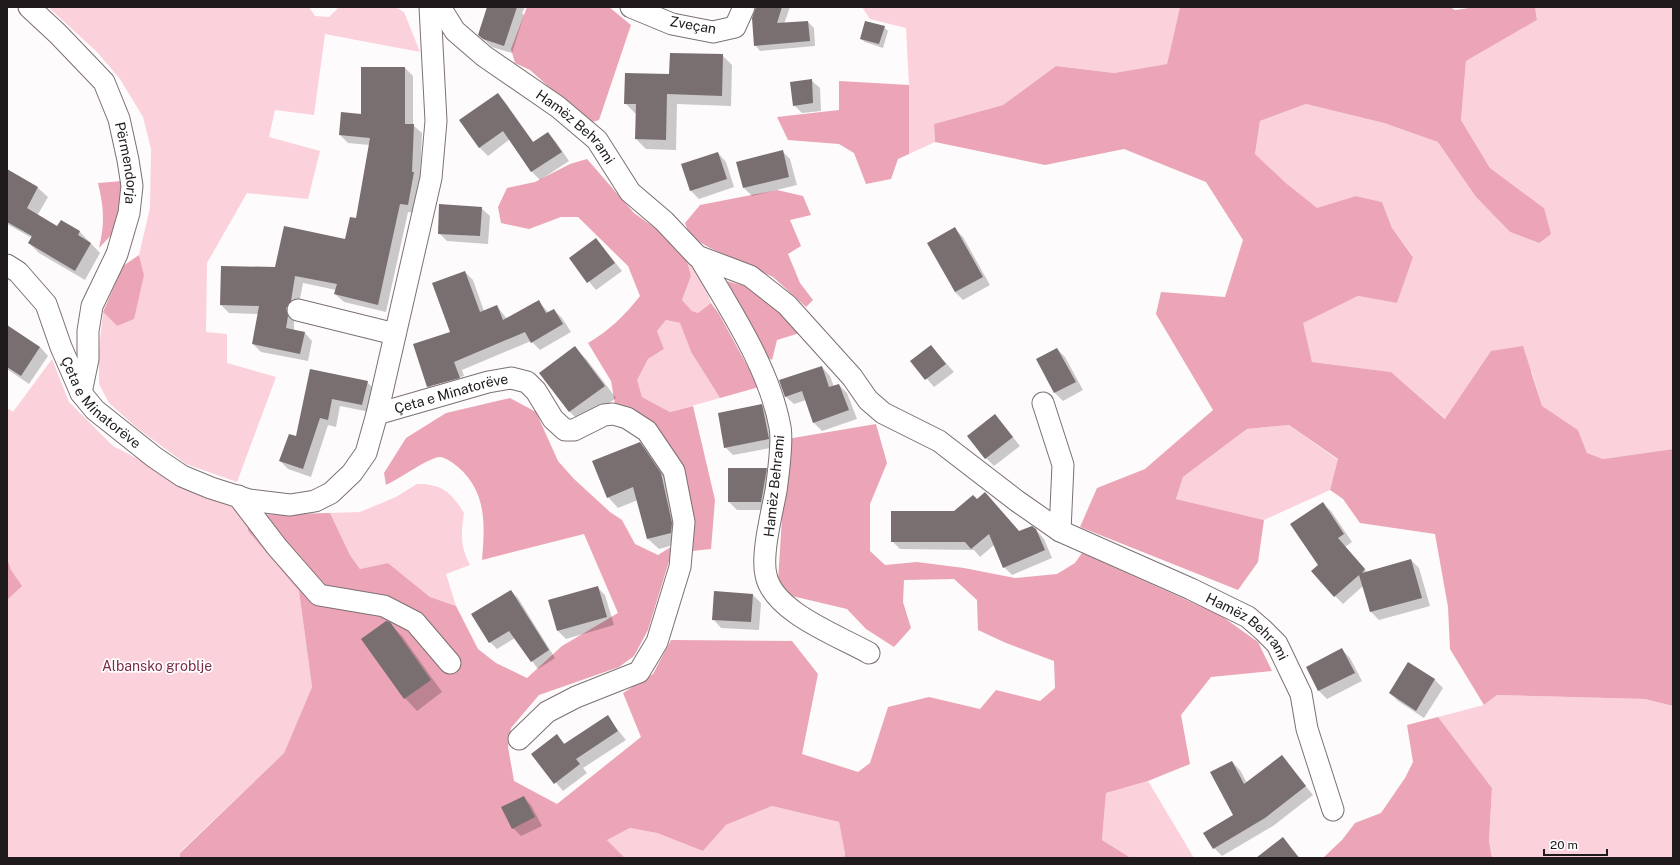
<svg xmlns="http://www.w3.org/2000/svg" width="1680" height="865" font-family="'Public Sans',sans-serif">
<rect width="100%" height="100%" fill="#fdfbfb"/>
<g fill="#fbd1db">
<polygon points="48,7 309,7 315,16 329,17 339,7 395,7 404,12 420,52 325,34 314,115 275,110 269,137 320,151 308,199 247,193 207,263 206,332 227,334 227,363 276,377 237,482 186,464 137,428 109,403 99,384 99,351 103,312 117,326 144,275 139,255 150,208 151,149 143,117 120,79 97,52"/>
<polygon points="862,7 1180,7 1167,64 1114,73 1056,66 1003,105 934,124 935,142 909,154 909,85 906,28 870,19"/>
<polygon points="1535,7 1673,7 1673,449 1603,459 1587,453 1578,430 1542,407 1532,372 1491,351 1446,419 1391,372 1312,362 1302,323 1358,296 1397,303 1413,256 1392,228 1382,202 1356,196 1317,209 1287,184 1255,154 1260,121 1306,104 1384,123 1439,142 1476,197 1510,232 1539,243 1544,208 1490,168 1461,120 1466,61 1537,20"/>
<polygon points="687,261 701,275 711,303 698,313 692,311 682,300 691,276"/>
<polygon points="666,320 680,323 691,352 720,398 670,412 642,397 636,380 648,359 664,349 657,331"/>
<polygon points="52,359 69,402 113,446 247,515 248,531 299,591 312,687 284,753 180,852 180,858 7,858 7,600 21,586 11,570 7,558 7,408 13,412"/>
<polygon points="1289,425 1338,460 1330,490 1264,520 1176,499 1183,477 1247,429"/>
<path d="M417,484c25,0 34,8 47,29 -3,22 -4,32 6,52l-24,9 10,32 -26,-9 -42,-34 -28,6 -10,-14 -20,-42 30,-1 36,-15z"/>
<polygon points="1497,695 1645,699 1673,706 1673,858 1492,858 1489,841 1492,788 1438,717 1484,705"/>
<polygon points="1148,781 1194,858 1131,858 1102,840 1106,793"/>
<polygon points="772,806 839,822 845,854 844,858 625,858 607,840 630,828 657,833 703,851 726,825"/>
</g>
<g fill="#eba5b7">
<polygon points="527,7 609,7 631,25 599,120 589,123 530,70 515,63 511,49"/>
<polygon points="1180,7 1450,7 1455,10 1476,7 1535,7 1537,20 1466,61 1461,120 1490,168 1544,208 1551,234 1539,243 1510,232 1476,197 1438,142 1384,123 1306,104 1260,121 1255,154 1287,184 1317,208 1356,196 1382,202 1392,228 1413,257 1397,303 1358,296 1303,323 1312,362 1391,372 1445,419 1491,351 1523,346 1542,406 1578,430 1587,453 1603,459 1673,449 1673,706 1645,699 1497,695 1484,705 1450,649 1448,607 1435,534 1360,523 1343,499 1330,490 1338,459 1289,425 1247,429 1183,477 1176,499 1264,520 1258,562 1238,590 1080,527 1097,488 1145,469 1213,410 1156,314 1161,292 1225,297 1243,240 1206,182 1124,149 1045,165 935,142 934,124 1003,105 1056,66 1114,73 1167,64"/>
<polygon points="839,81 909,85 909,154 898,159 891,179 866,184 854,153 839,144 788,140 777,117 839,110"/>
<path d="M587,159l47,54 25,18 28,30 4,15 -9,24 10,11 6,2 13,-10 8,11 40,73 -39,11 -29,-46 -11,-29 -14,-3 -9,11 7,18 -16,10 -11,21 5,17 28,15 23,-6 22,94 -4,49 -19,2 -1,-39 -53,-96 -23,-12 -4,-23 -23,-38c21,-12 37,-28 52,-47l-12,-30 -50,-49h-17l-32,12 -28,-6 -3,-16 9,-19 28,-6 35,-18z"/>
<path d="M123,181l-7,49 -17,18c6,-25 5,-40 -1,-65z"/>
<polygon points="777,190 803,196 811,215 790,220 801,246 788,254 800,283 813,300 806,307 773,277 710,248 690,237 685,223 700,205"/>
<polygon points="139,255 144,275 134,319 117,326 103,312 123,266"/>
<polygon points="727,281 752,288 803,332 777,340 772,360 761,354"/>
<path d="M510,398l26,14 22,49 16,18 36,33 12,8 13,24 23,11 16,-10 -26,85 -14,26 -15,11 -80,28 -28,33 -3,19 6,34 43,23 84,-67 -18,-44 30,-19 18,-34 121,1 26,33 -16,80 56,18 12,-9 18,-56 41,-10 51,12 16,-19 44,11 15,-13 -1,-27 -48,-18 -28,-13 -1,-30 -23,-21 -50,1 -1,22 8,26 -17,19 -28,-18 -19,-20 -55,-13 -14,-15 9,-142 89,-15 11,39 -17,41v47l15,14 32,-3 47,6 51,10 42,-4 18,-11 7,-10 138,62 38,27 14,29 -61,6 -30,38 9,49 -42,17 -42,12 -4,47 29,18h-287l1,-4 -6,-32 -67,-16 -46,19 -23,26 -46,-18 -27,-5 -23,12 18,18h-445v-5l104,-100 28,-66 -13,-96 -51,-60 -1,-16 83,-2 20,42 10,14 28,-6 42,34 26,9 22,43 18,14 31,15 35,-32 56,-33 -34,-79 -102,26c3,-35 5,-68 -24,-93 -5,-4 -11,-9 -18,-10 -11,0 -42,23 -54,28l-2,-12 22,-35 40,-25z"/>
<polygon points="7,558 11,570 22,586 7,600"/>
<polygon points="1438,717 1492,788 1489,841 1492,858 1323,858 1342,840 1355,823 1381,813 1405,778 1413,762 1407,725"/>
</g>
<g fill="#0003">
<polygon points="488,7 525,7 522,13 524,15 512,53 492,47 479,35"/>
<polygon points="757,7 790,7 784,24 808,22 814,28 815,46 760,51 755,45"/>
<polygon points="884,27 888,31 883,48 865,42 861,39"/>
<polygon points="722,55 732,65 731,106 677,104 676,150 646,149 636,139 636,114 625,103 670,75"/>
<polygon points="362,68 405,68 413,76 413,125 422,133 420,180 421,181 416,213 408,212 386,312 344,302 335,294 336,290 303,283 298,309 294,316 294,331 304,332 312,341 308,361 261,352 253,344 259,314 229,313 221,305 276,268 346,240 357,219 370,145 348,143 340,135 362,115"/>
<polygon points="811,80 820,88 821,111 802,113 794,105"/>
<polygon points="497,94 505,102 534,143 548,133 556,142 569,161 540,180 532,172 510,139 488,156 480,148 460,120"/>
<polygon points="782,151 790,159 797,185 752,196 744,188"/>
<polygon points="718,153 726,162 734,187 699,199 691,191 683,165"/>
<polygon points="7,171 38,188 48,197 37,216 58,228 61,221 80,232 100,253 85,280 39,253 29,243 32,238 7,224"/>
<polygon points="481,208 490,216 488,244 447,241 439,233"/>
<polygon points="955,229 963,237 990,285 963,300 955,292 928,243"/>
<polygon points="596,239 622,271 596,290 570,259"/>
<polygon points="465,272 473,280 484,311 497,306 507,319 538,301 549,313 554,310 562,318 571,332 540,350 531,341 462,370 464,376 431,385 431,387 464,377 467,386 436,395 428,387 451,333"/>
<polygon points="9,327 40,347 48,356 29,384 7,369 7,331"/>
<polygon points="931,346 954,372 934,387 912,361"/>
<polygon points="575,348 587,360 616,398 582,424 570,412 541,374"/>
<polygon points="1057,349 1065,357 1083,390 1063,401 1055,393 1037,360"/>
<polygon points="822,367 830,376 834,387 839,385 847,393 857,419 822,431 814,423 806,400 794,404 785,396"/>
<polygon points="311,370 367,382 375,390 370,412 340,406 336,427 328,425 311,477 288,469 280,461 297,437"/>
<polygon points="762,405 770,414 776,447 733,455 725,447"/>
<polygon points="995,415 1020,446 994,466 986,458"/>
<polygon points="640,443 651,454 672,485 681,543 659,549 648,539 638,500 618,508 608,497"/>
<polygon points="766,469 774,477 769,510 737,510 729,502"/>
<polygon points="1322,503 1331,511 1352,542 1345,547 1367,572 1411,560 1419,568 1430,606 1379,620 1371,612 1363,586 1343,604 1335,596 1320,565"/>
<polygon points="955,512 1019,532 1036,530 1044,539 1052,558 1012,575 1004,567 994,545 980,557 974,550 900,549 892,541"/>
<polygon points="597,587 605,595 614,625 566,639 558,631"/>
<polygon points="511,591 518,598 555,658 538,669 515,638 497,649 490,642"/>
<polygon points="753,595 761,603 759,630 721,628 713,619"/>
<polygon points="389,623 402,636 442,692 417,711 405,698"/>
<polygon points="1342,650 1350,658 1362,681 1327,699 1319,691 1307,668"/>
<polygon points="1408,664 1435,680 1443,688 1424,718 1398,701 1390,693"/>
<polygon points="607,717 626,740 583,768 587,773 563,791 532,754 556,735 565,744"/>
<polygon points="1282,757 1313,795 1273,826 1222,856 1214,848 1235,815 1232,762 1240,770 1247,783"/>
<polygon points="523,797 531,805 542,826 521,836 513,828"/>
<polygon points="1283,839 1300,858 1257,858"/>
</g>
<g fill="#796e70">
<polygon points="487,7 517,7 504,46 483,39 478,35"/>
<polygon points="756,7 782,7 777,23 808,21 810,41 754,46 752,18"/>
<polygon points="865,21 885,26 879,44 860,39"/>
<polygon points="670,53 723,54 722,96 667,94 666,140 635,139 636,104 624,104 625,73 669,74"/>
<polygon points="361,67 405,67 405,124 414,124 412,172 414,172 408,205 400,204 378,305 334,294 337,284 295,276 291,301 286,308 288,316 286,328 305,332 300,354 252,344 259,306 220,305 221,266 275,267 284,226 345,239 350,217 356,218 370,138 339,135 341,112 361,114"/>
<polygon points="812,79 813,103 793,106 790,82"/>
<polygon points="498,93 533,142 548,132 562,152 531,172 503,131 479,148 459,120"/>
<polygon points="783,150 789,177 743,188 736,162"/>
<polygon points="718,152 727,179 690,191 681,164"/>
<polygon points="7,169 38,187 27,208 57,226 61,220 80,231 78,235 91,243 75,271 28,243 32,236 7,222"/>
<polygon points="439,204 482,207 480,236 438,234"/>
<polygon points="955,227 983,277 955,292 927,243"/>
<polygon points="596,238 615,263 587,283 569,258"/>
<polygon points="465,271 480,312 497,305 503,320 539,300 546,313 554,309 563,324 531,343 525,332 454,362 460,378 427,387 413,344 450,332 432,283"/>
<polygon points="7,325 40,347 21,376 7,367"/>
<polygon points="931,345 946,364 925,380 910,361"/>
<polygon points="575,346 605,386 569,412 539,373"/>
<polygon points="1057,348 1076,382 1054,393 1036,359"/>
<polygon points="822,366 829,387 839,384 849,410 813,423 802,391 785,397 779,380"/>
<polygon points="310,369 368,381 362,405 332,399 328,420 320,418 303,469 279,461 289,434 296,436"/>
<polygon points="762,404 769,439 724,448 718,413"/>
<polygon points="995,414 1013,437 985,459 967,436"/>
<polygon points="640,442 661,473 672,523 671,533 647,539 633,487 607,498 592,461"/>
<polygon points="728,468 767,468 761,502 728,502"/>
<polygon points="985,492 1019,531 1032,526 1036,529 1045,550 1003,568 989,534 971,549 965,542 891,542 891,511 954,511 973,495 977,499"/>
<polygon points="1323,502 1344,534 1338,538 1365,569 1362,573 1411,559 1422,598 1370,612 1359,575 1334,597 1311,571 1318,565 1290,524"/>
<polygon points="598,586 607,617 557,631 548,600"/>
<polygon points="511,590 549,650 531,662 509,631 489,643 471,614"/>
<polygon points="714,591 753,594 751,622 712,620"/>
<polygon points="386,621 390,622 431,680 404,699 361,639"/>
<polygon points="1342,648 1355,673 1318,691 1306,667"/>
<polygon points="1408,662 1435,679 1416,711 1389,693"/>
<polygon points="608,715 618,731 576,759 580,764 554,784 531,754 557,734 564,744"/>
<polygon points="1282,755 1306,786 1265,818 1213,849 1203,833 1233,815 1210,772 1232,761 1244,784"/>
<polygon points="524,796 535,817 512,829 501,807"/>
<polygon points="1283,837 1299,858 1256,858"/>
</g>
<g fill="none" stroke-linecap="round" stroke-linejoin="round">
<g stroke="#7c7073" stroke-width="23">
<g id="minor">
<path id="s1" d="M29,7l29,27 46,48 15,37 9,41 4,26 -3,27 -12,41 -25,52 -4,25v28l-7,34"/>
<path id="s2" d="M440,7l15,24 29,25 74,51 39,33 33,52 34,29 33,35 53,20 37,29 65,72 16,23 15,13 56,28 78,60 43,30 131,58 57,28 15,13 14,14 24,50 6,35 26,81"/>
<polyline points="631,7 672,24 713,32 735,27 744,7"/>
<path d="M700,258c30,52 69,109 80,169 3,15 -2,48 -4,64 -4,21 -15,64 -10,84 7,37 73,61 103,78"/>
<path id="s3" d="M7,265l11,7 28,32 15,43 20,46 14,17 59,47 28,19 29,12 38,12 41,5 25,-4 16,-8 21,-20 14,-20 11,-39 54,-236 5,-57 -6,-114"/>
<polyline points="298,310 395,334"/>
<polyline points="1043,403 1063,465 1060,531"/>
<path id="s4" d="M377,414l111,-32 23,-4 16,4 9,9 17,28 12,11h9l30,-15 9,-1 14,4 20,13 27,40 10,51 -4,45 -23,75 -18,30 -63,25 -29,15 -28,27"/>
<polyline points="238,496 277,547 319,595 384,606 415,622 450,663"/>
</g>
</g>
<use href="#minor" stroke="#fff" stroke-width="21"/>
</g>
<g text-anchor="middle" stroke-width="3.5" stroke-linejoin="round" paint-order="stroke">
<g font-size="14" fill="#1f1a1b" stroke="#fff">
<text transform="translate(693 25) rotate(10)" y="5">Zveçan</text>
<text dy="5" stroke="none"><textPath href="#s2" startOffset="183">Hamëz Behrami</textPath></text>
<text dy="5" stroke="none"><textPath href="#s1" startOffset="191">Përmendorja</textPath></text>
<text dy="5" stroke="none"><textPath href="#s4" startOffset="77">Çeta e Minatorëve</textPath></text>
<text dy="5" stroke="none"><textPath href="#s3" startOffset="171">Çeta e Minatorëve</textPath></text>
<text transform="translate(774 486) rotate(-84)" y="5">Hamëz Behrami</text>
<text dy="5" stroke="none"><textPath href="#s2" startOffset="1036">Hamëz Behrami</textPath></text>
</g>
<g font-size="14" fill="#7d2c47" stroke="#fff">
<text x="157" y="671">Albansko groblje</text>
</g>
</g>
<rect width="1680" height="865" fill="none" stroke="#1f1a1b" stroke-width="16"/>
<path d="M1544 849v6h63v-6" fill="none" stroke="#1f1a1b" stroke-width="2"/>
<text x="1550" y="849" font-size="12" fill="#1f1a1b" stroke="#ffffff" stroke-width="3" paint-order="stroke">20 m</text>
</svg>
